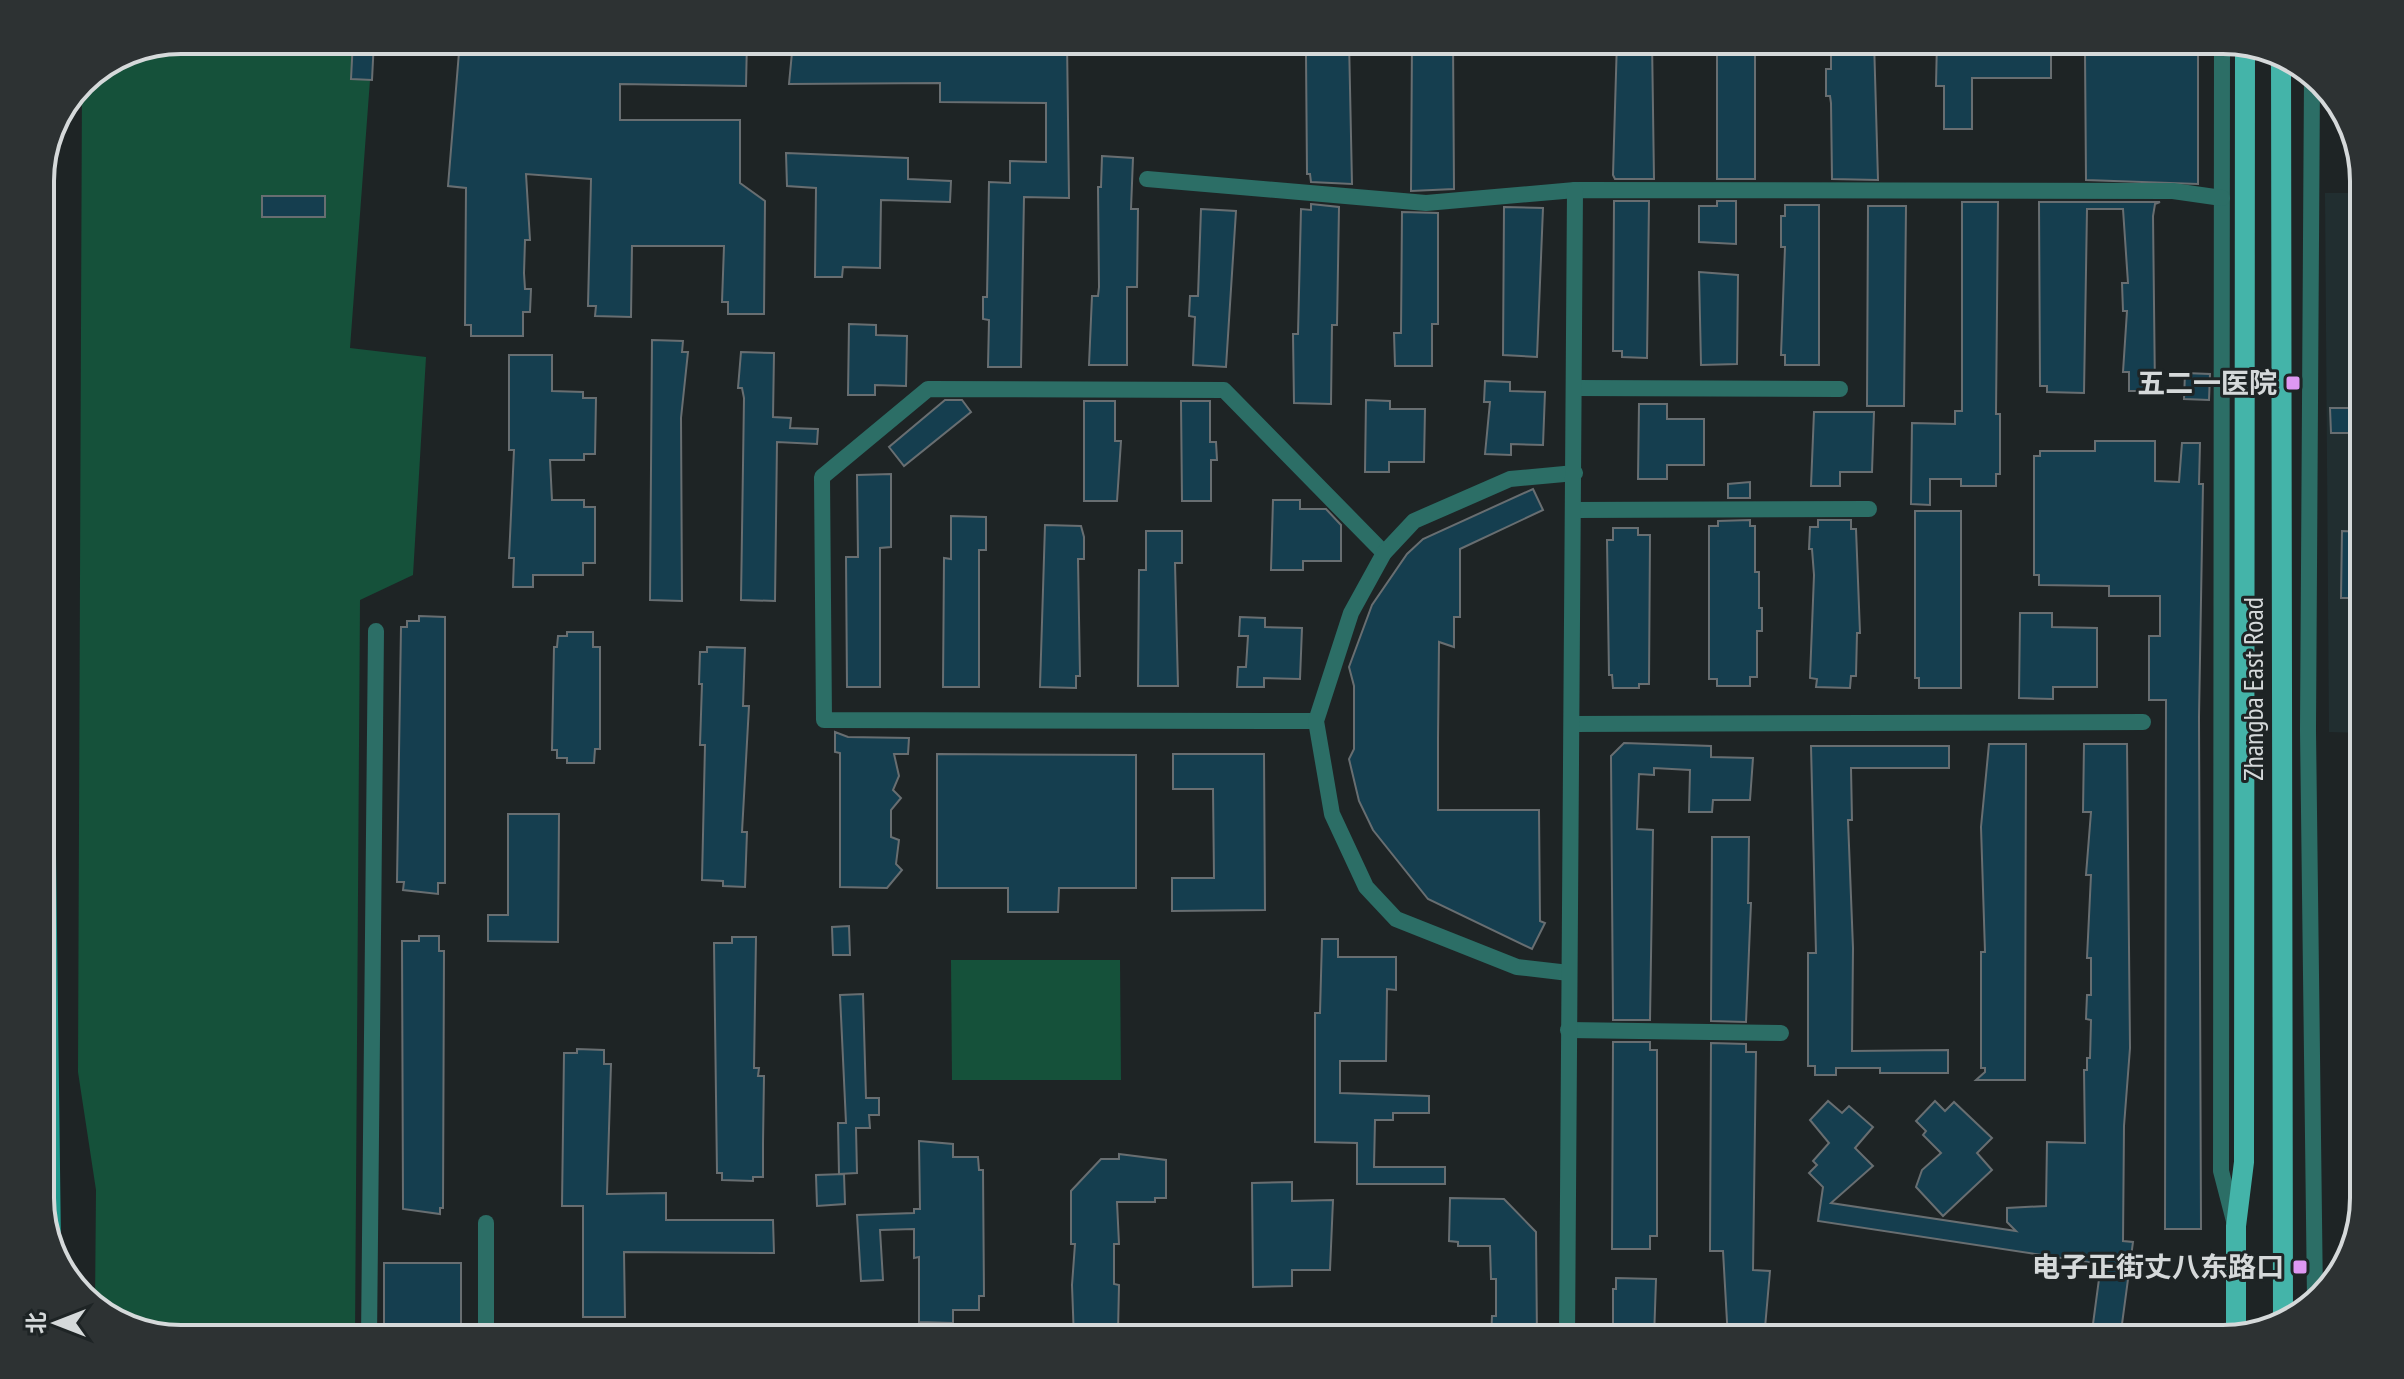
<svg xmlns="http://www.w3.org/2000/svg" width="2404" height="1379" font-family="'PT Sans Narrow','Noto Sans SC',sans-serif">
<rect width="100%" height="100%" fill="#1e2425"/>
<polygon fill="#212e30" points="2325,193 2364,193 2364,733 2329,732"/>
<g fill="#15513a">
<path d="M181,40h192l-23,308 76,9 -13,218 -53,25 -5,739c-70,0 -208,15 -260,-34l1,-115 -18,-118 4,-991 46,-30z"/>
<polygon points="951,960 1120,960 1121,1080 952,1080"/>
</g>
<g fill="#153e4f" stroke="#686e71" stroke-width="2">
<polygon points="353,40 374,40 372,80 351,79"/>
<polygon points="460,40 747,40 746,86 620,84 620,120 740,120 740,183 765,201 764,314 728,314 728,302 722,302 724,246 632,246 631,317 595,316 596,306 588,306 591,179 526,174 530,240 525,240 524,273 525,289 531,289 530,312 523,312 523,336 471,336 471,325 465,325 466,188 448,186"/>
<polygon points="799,40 1067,40 1069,198 1024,197 1021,367 988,367 989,320 983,319 983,297 987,297 989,182 1010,183 1010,161 1046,162 1046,103 940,102 940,83 789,84 793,42"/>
<polygon points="1311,40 1349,40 1352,184 1311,182 1310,174 1307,174 1306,55 1311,55"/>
<polygon points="1412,40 1453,40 1454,189 1411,191"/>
<polygon points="1617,40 1652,40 1654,179 1615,179 1613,175"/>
<rect x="1717" y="40" width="38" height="139"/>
<polygon points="1831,40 1874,40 1878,180 1832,179 1831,103 1830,96 1826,96 1826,69 1831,69"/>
<polygon points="1937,40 2032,40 2032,51 2051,51 2051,78 1972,78 1972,129 1944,129 1944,86 1936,86"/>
<polygon points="2085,53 2198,53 2198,184 2086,180"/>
<polygon points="786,153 908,158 908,179 951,181 950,202 881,200 880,268 843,267 842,277 815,277 816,188 787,186"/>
<polygon points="1102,156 1133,158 1131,209 1138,209 1137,287 1127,287 1127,365 1089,365 1092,296 1098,296 1099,287 1098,187 1101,187"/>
<rect x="262" y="196" width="63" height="21"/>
<polygon points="1614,201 1649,201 1647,358 1622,357 1622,351 1613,351"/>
<polygon points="1717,201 1736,201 1736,244 1699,242 1699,206 1717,206"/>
<polygon points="1962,202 1998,202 1996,414 2000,414 2000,474 1996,474 1996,486 1961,486 1961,479 1930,479 1930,505 1911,504 1912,423 1955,424 1955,411 1962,411"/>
<polygon points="2039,202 2160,202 2155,204 2153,216 2155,391 2129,391 2129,372 2123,372 2127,311 2123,311 2122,283 2128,283 2123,209 2087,209 2084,393 2047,392 2047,386 2040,386"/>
<polygon points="1311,204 1339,207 1337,325 1332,325 1331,404 1294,403 1293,334 1298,334 1301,209 1311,210"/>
<polygon points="1785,205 1819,205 1819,365 1785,365 1785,355 1781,355 1785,247 1781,247 1781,216 1785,216"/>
<polygon points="1868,206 1906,206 1904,406 1867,406"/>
<polygon points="1504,207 1543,208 1537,357 1503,355"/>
<polygon points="1201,209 1236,211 1226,367 1193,365 1195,317 1189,316 1190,296 1198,296"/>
<polygon points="1402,212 1438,213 1438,324 1432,324 1432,366 1395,366 1394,333 1401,333"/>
<polygon points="1699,272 1738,275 1737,364 1701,365"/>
<polygon points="849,324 876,325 876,335 907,336 906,386 875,385 875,395 848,395"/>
<polygon points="652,340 683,341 682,352 688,352 681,418 682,601 650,600"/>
<polygon points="741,352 774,353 773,417 791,418 790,428 818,429 817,444 777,442 775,601 741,600 744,398 742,388 738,388"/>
<polygon points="509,355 552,355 552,391 583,392 583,398 596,398 595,454 584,454 584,460 550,460 552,500 584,500 584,507 595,507 595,563 583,563 583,575 533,575 533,587 513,587 514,558 509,558 514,450 509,450"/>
<polygon points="2185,373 2210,374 2209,400 2184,399"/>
<polygon points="1485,381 1510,382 1510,391 1545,392 1543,445 1511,444 1511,455 1485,454 1490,402 1484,402"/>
<polygon points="945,400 962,400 971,412 904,466 889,447"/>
<polygon points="1366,400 1390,401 1390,409 1425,409 1424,462 1389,462 1389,472 1365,472"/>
<polygon points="1084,401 1115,401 1115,441 1121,441 1117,501 1084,501"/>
<polygon points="1181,401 1210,401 1210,442 1216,442 1217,460 1211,460 1211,501 1182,501"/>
<polygon points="1639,404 1667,404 1667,419 1704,419 1704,465 1667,465 1667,479 1638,479"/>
<polygon points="2330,408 2356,408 2356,433 2331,433"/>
<polygon points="1814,412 1874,412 1872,472 1840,472 1840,486 1811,486"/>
<polygon points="2095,441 2155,441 2155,481 2179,482 2182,443 2200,443 2199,484 2203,484 2199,717 2201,1229 2165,1229 2166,700 2149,700 2149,636 2160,636 2160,596 2109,596 2109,586 2039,585 2039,575 2034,575 2034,456 2040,456 2040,451 2095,451"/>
<polygon points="891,474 891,547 880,548 880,687 847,687 846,557 858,557 857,475"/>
<polygon points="1750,482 1750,498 1728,498 1728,484"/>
<polygon points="1533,489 1543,510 1460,549 1460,617 1454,617 1454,647 1439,642 1438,738 1438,810 1539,810 1540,921 1545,923 1532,949 1428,899 1373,830 1359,801 1349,759 1354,749 1354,686 1349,667 1372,605 1407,554 1423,539"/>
<polygon points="1273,500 1300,500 1300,509 1326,509 1341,525 1341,561 1303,561 1303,570 1271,570"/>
<polygon points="1915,511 1961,511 1961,688 1919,688 1919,678 1915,678"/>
<polygon points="951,516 986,517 986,550 979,550 979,687 943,687 944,558 951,559"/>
<polygon points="1750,520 1750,526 1755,526 1755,572 1759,572 1759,608 1762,608 1762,631 1757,631 1757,677 1750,677 1750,686 1717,686 1717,679 1709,679 1709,526 1718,526 1718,521"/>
<polygon points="1818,520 1851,520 1851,529 1856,529 1860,633 1857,633 1856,676 1851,676 1850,688 1816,687 1817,679 1810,678 1814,575 1812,549 1809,549 1810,527 1818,527"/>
<polygon points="1045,525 1081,526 1084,537 1084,559 1078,559 1080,676 1076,676 1076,688 1040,687"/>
<polygon points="1613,528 1638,528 1638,535 1650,535 1649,684 1639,684 1639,688 1613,688 1612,675 1609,675 1607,540 1613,540"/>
<polygon points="1146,531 1182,531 1182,563 1175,563 1178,686 1138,686 1139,570 1146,570"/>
<polygon points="2342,531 2364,532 2360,598 2341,598"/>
<polygon points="2020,613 2052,613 2052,627 2097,628 2097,687 2053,687 2053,699 2019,698"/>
<polygon points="419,616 445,617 445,883 438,883 438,894 403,890 404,882 397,882 401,627 407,627 407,621 419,621"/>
<polygon points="1240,617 1265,618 1265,627 1302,628 1300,679 1264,678 1264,687 1237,687 1238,667 1246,667 1248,636 1239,636"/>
<polygon points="567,632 593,632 593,647 600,647 600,749 595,749 594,763 567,763 567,758 557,758 557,750 552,750 554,647 557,647 558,636 567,636"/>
<polygon points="707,647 745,648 743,706 749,706 742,832 747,832 745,887 723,886 723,881 702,880 705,745 700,745 702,684 699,684 700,652 707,652"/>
<polygon points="835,732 848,737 909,738 908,754 894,754 899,776 893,790 901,798 891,810 891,837 899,840 896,864 902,870 887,888 840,887 840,753 835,752"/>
<polygon points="1624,743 1711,746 1711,757 1753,758 1750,800 1713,800 1712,812 1689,812 1690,770 1654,768 1654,775 1639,774 1637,829 1653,830 1650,1020 1613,1020 1611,756"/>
<polygon points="1989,744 2026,744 2025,1080 1976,1080 1985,1072 1985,1068 1981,1068 1981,952 1985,952 1981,827"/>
<polygon points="2084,744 2127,744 2130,1048 2124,1126 2123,1241 2133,1242 2120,1339 2091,1339 2101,1264 1818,1221 1823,1187 1809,1173 1817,1165 1813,1161 1829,1143 1810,1120 1828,1101 1842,1113 1849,1106 1873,1127 1855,1148 1873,1166 1831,1203 2016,1231 2007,1222 2007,1208 2046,1206 2047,1142 2085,1143 2084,1070 2087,1070 2087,1058 2090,1058 2091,1020 2086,1019 2087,995 2091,995 2091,958 2087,958 2091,875 2086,875 2091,812 2083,812"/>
<polygon points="1811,746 1949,746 1949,768 1851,768 1852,820 1848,820 1853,948 1852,1051 1948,1050 1948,1073 1880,1073 1880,1068 1836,1068 1836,1075 1815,1075 1815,1066 1808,1066 1808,953 1816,953"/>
<polygon points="937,754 1136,755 1136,888 1059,888 1058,912 1008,912 1008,888 937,888"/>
<polygon points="1173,754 1264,754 1265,910 1172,911 1172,878 1214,878 1213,789 1173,789"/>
<polygon points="508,814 559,814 558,942 488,941 488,915 508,915"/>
<polygon points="1712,837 1749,837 1748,903 1751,903 1746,1022 1711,1021"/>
<polygon points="849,926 850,955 833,955 832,927"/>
<polygon points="419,936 439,936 439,951 444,951 443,1208 440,1208 440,1214 403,1209 402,941 419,941"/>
<polygon points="732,937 756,937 754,1068 759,1068 758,1076 764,1076 763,1143 763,1177 753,1177 753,1181 722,1180 722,1173 717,1173 714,943 732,943"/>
<polygon points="1322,939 1338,939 1338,957 1396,957 1396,990 1387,989 1386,1061 1340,1061 1340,1093 1429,1096 1429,1113 1393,1113 1393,1120 1375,1120 1374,1167 1445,1167 1445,1184 1357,1184 1357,1143 1315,1142 1315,1013 1320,1013"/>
<polygon points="863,994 866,1098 879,1098 879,1115 869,1115 870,1128 856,1128 857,1173 839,1174 838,1123 846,1123 840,995"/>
<polygon points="1613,1042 1650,1042 1650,1050 1657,1050 1657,1236 1650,1236 1650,1249 1612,1249"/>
<polygon points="1711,1043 1746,1044 1746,1052 1756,1052 1753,1270 1770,1271 1764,1339 1728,1339 1723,1251 1710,1251"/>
<polygon points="577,1049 604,1050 604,1064 611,1064 607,1194 666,1193 666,1220 773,1220 774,1253 624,1252 625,1317 583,1317 583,1206 562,1206 564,1053 577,1053"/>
<polygon points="1935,1101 1945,1111 1954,1102 1992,1138 1977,1153 1992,1170 1943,1216 1916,1187 1922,1170 1941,1153 1923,1135 1926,1131 1916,1121"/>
<polygon points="919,1141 953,1144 953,1157 978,1157 979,1170 983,1170 984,1296 979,1296 979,1310 953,1310 953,1323 919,1322 919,1257 914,1258 914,1229 880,1230 883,1280 861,1281 857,1215 914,1213 914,1209 920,1209"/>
<polygon points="1119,1154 1166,1160 1166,1198 1155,1198 1155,1202 1117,1202 1119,1244 1114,1244 1114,1284 1119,1285 1118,1332 1113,1332 1113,1339 1074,1339 1072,1285 1075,1244 1071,1244 1071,1191 1101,1159 1119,1159"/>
<polygon points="844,1174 845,1204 817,1206 816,1175"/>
<polygon points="1292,1182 1292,1201 1333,1200 1330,1270 1292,1270 1292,1286 1253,1287 1252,1183"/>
<polygon points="1450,1198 1504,1199 1536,1232 1537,1339 1491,1339 1492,1316 1496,1316 1496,1279 1491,1279 1490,1246 1458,1246 1458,1242 1449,1241"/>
<polygon points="384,1263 461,1263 461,1335 434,1335 434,1339 384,1336"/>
<polygon points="1616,1278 1656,1279 1654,1339 1613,1339 1613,1289 1616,1289"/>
</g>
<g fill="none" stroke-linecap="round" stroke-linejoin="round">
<g stroke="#2c6e66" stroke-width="16">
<polyline points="2222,40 2221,1171 2234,1221"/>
<polyline points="2312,77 2308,730 2315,1299"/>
<polyline points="1147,179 1426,203 1575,190 2173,191 2222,198"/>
<polyline points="1575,388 1840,389"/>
<polyline points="1574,510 1869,509"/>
<polyline points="1316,721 824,720 822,477 928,389 1224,390 1384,553"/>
<polyline points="1572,724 2143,722"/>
<polyline points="1569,973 1517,967 1396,919 1366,887 1332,814 1316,721 1351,613 1384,553 1414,521 1510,479 1575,473"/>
<polyline points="1568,1030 1781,1033"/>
<polyline points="369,1339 376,631"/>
<polyline points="486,1339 486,1223"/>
<polyline points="598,1339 598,1332"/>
<polyline points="1567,1339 1575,190"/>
</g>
<polyline stroke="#1d988d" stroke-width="16" points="40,623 46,696 53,1246"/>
<g stroke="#44b4a9" stroke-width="20">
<polyline points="2281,56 2283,1323"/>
<polyline points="2236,1336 2236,1226 2244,1162 2245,46"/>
</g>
</g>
<g fill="#de98f2" stroke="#1e2425" stroke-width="3">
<rect x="2285" y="375" width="16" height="16" rx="4"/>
<rect x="2292" y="1259" width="16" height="16" rx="4"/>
</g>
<g text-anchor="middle" stroke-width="6" stroke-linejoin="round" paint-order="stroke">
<g font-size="28" font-weight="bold" fill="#d5d9da" stroke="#1e2425" text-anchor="end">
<text x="2277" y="393">五二一医院</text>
<text x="2284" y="1277">电子正街丈八东路口</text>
</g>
<g font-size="28" fill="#d5d9da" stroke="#1e2425">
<text transform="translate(2253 689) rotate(-90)" y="10">Zhangba East Road</text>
</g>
</g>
<path d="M0 0H2404V1379H0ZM181 54H2223A127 127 0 0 1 2350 181V1198A127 127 0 0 1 2223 1325H181A127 127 0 0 1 54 1198V181A127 127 0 0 1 181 54Z" fill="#2d3233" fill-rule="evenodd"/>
<path fill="none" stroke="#d5d9da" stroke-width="4" d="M181 54H2223A127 127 0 0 1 2350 181V1198A127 127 0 0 1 2223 1325H181A127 127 0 0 1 54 1198V181A127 127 0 0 1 181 54Z"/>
<g transform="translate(56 1323) rotate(270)" stroke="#1e2425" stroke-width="6" paint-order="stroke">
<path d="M0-6L14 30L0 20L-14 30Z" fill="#d5d9da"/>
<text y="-12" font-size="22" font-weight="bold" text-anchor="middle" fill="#d5d9da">北</text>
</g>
</svg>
